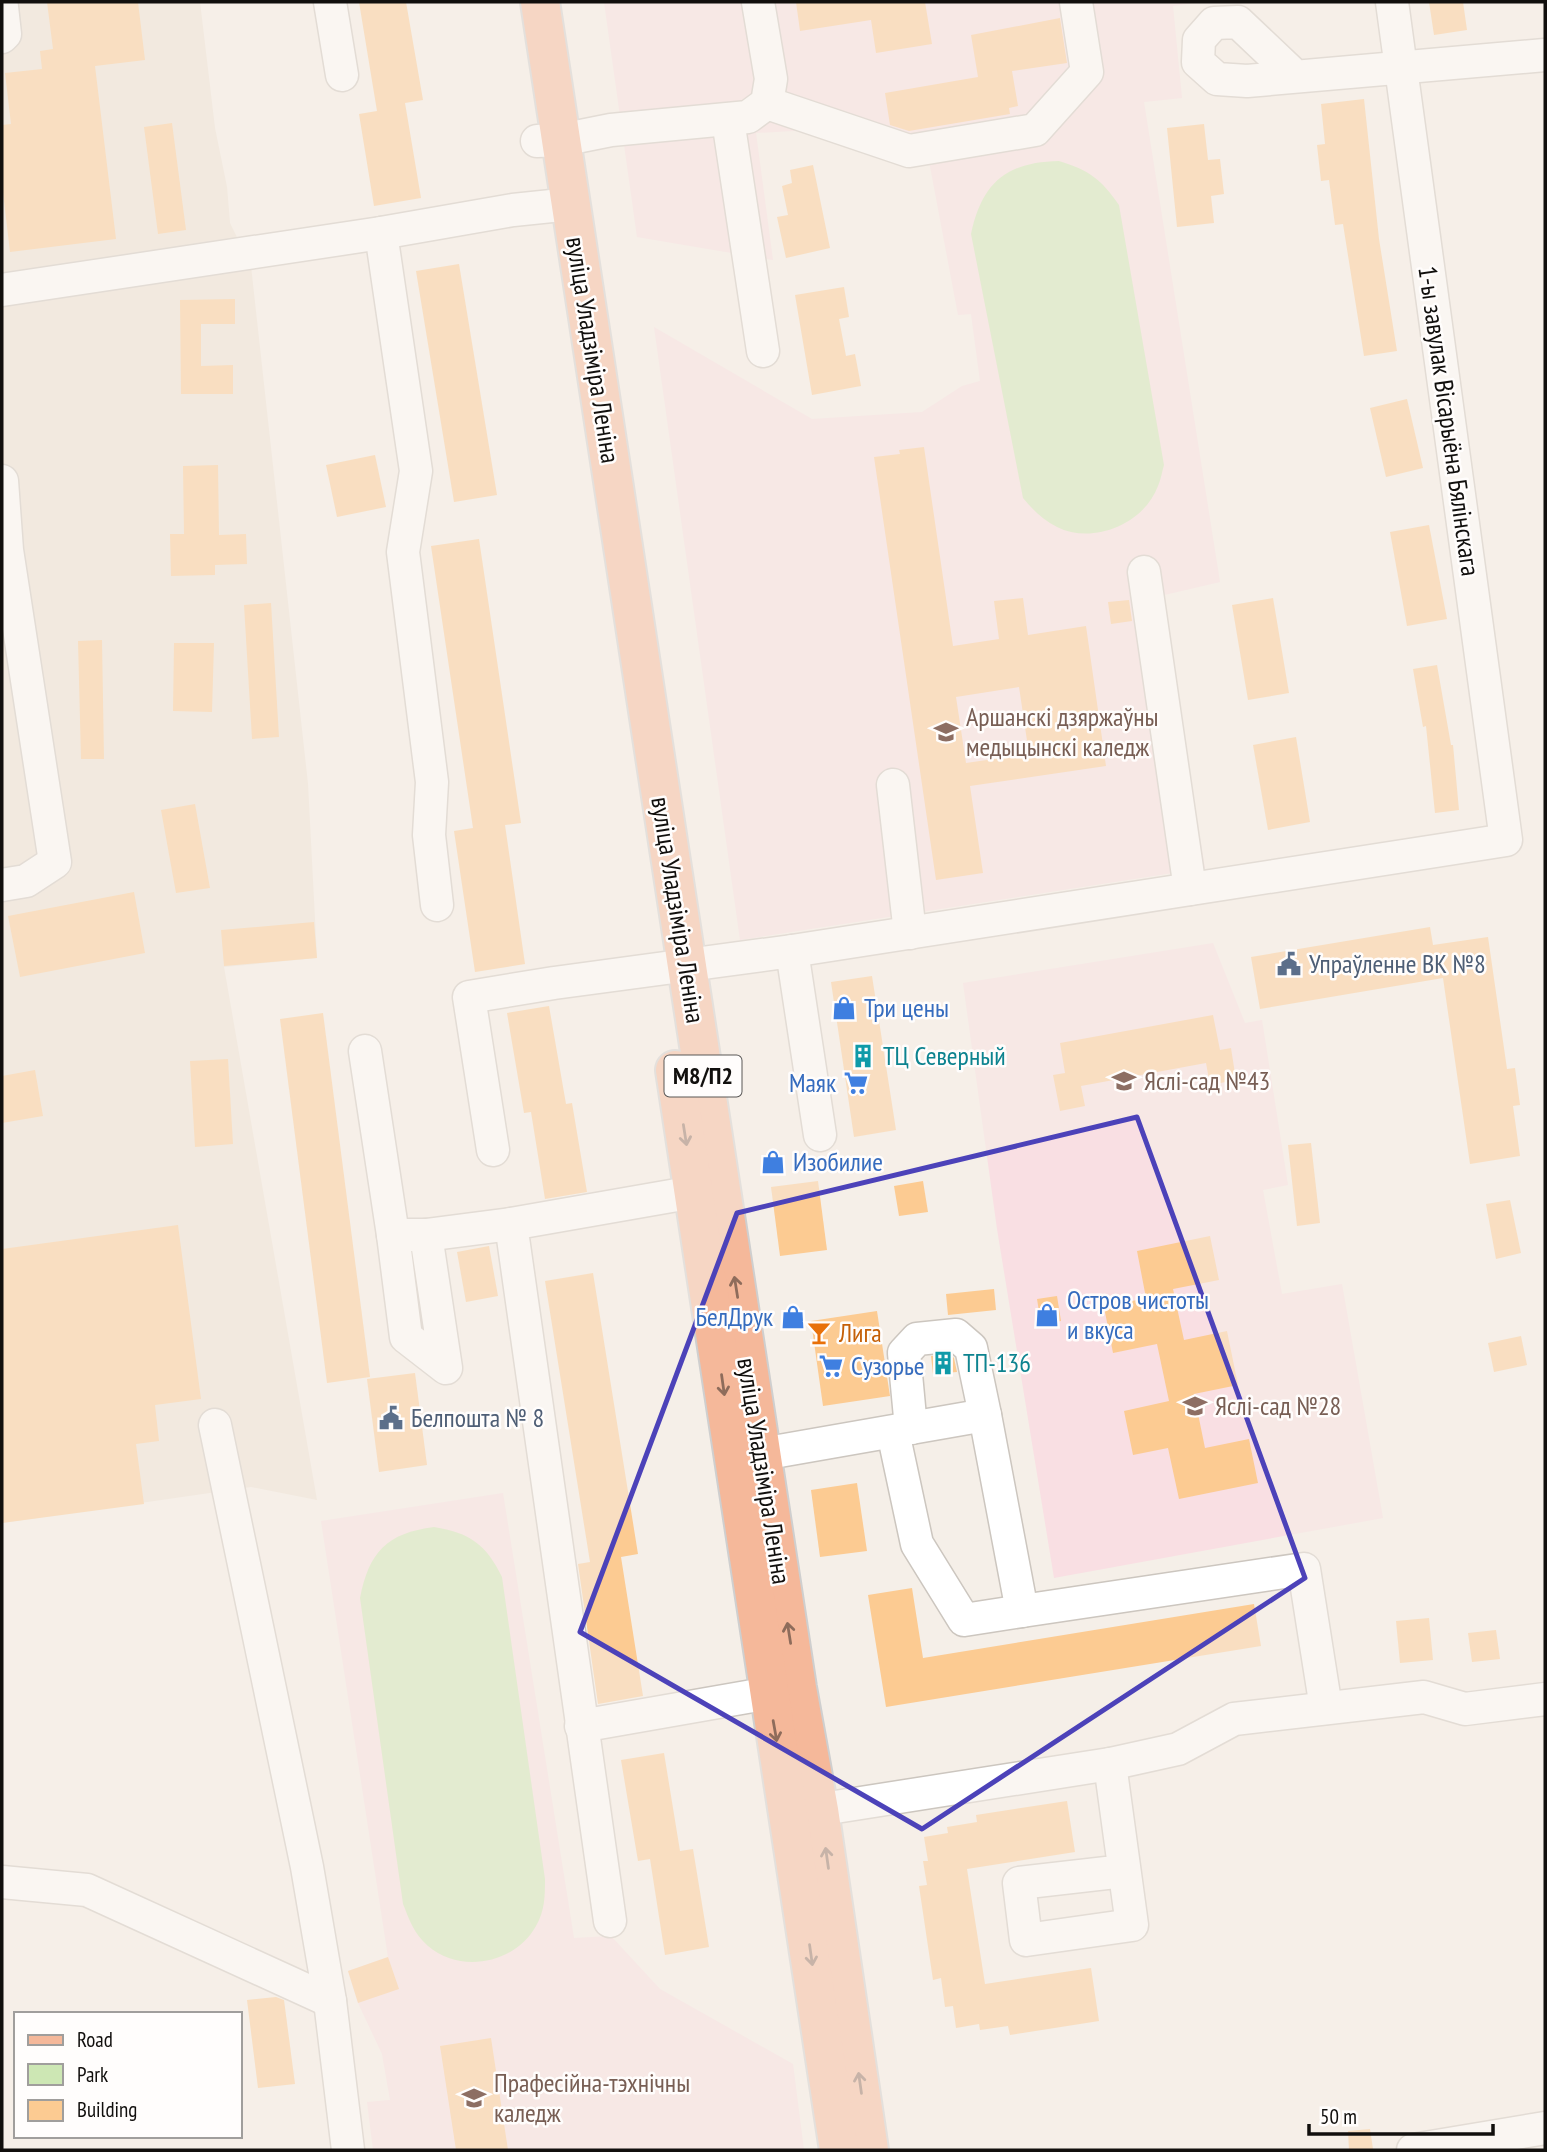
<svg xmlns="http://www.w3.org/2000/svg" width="1547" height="2152" font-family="'PT Sans Narrow',sans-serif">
<rect width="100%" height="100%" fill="#f5efe8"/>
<polygon fill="#ede2d5" points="2,2 200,2 215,128 227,187 230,223 251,266 308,784 317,958 224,967 317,1500 251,1487 2,1523"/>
<g fill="#f9dfe3">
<polygon points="604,2 1202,2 1173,6 1182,98 1144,102 1220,582 1160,596 1205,868 740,940 654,327 812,419 922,412 962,386 980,381 971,314 958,315 929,161 829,129 756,133 773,260 637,237"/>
<polygon points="1213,943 1245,1023 1262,1020 1288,1185 1263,1190 1282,1294 1342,1284 1383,1518 1054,1578 997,1229 963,983"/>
<polygon points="503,1493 574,1938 611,1936 660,1989 793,2064 804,2150 373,2150 367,2102 390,2100 382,2054 358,2003 348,1971 388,1957 321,1521"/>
</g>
<g fill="#cde7b4">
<path d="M1059,161c30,9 42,18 60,44l45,260c-2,7 -3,14 -6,21 -14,38 -65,59 -101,41 -14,-7 -24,-17 -34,-29l-52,-264c11,-51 35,-72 88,-73z"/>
<path d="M434,1527c36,6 52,17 68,50l43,302c0,16 0,32 -9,47 -21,38 -76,48 -108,20 -14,-12 -19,-27 -25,-42l-43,-306c9,-46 27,-65 74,-71z"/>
</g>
<g fill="#fccb92" fill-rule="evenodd">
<polygon points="47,2 138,2 145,60 95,66 116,239 10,252 2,184 2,125 11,124 5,73 42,69 40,51 53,49"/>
<polygon points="359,2 406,2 423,100 405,103 421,198 374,206 359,114 377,111"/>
<polygon points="796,2 925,2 932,44 876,53 871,20 800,31"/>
<polygon points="1429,2 1463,2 1467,30 1434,35"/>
<polygon points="1060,18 1067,63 1012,71 1018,106 1009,108 1010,114 909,131 890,125 885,93 978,77 971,35"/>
<polygon points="1364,99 1379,239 1397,351 1364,356 1343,224 1335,225 1329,180 1321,181 1317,145 1325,144 1321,104"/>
<polygon points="172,123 186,230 158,234 144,127"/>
<polygon points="1204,124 1208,160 1220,159 1224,194 1211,196 1214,223 1177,227 1167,128"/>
<polygon points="813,165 830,248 786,258 777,217 788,215 782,186 792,183 790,170"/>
<polygon points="459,264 497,495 454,502 416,271"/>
<polygon points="844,287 849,317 839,319 846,356 855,354 861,386 812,395 795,295"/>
<polygon points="235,299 235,324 201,324 201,366 233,365 233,394 181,394 180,300"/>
<polygon points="1407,399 1423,468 1386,477 1370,408"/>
<path d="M924,447l29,199 46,-7 -5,-38 29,-3 5,37 58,-9 20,140 -136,20 13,87 -47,7 -62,-423 26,-3 -1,-4zM1019,687l10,67 -63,9 -10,-66z"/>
<polygon points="375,455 386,507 337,517 326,465"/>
<polygon points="218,465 219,535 246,534 247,564 215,565 215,575 171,576 170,534 184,534 183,466"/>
<polygon points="1429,525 1447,619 1407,626 1390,532"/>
<polygon points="479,539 521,823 505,825 525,964 475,972 454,831 473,828 431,546"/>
<polygon points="1273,598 1289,693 1248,700 1232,605"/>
<polygon points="1129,600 1132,621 1111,624 1108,602"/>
<polygon points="271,603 279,737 252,739 244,605"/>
<polygon points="102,640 104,759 81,759 78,641"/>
<polygon points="174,643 214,643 212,712 173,711"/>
<polygon points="1437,665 1451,745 1453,745 1459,810 1435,813 1426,726 1423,727 1413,669"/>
<polygon points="1296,737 1310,822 1268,830 1253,745"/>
<polygon points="195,804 210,888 176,893 161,810"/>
<polygon points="134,892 145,953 20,977 8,916"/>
<polygon points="314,922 317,958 224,966 221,930"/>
<polygon points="1430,927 1433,945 1488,937 1507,1069 1515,1068 1520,1105 1513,1106 1520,1156 1470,1164 1443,978 1260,1009 1251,957"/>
<polygon points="872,976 896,1130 854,1137 831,982"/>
<polygon points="549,1006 566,1104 572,1103 587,1192 545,1199 531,1112 524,1113 507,1013"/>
<polygon points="323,1013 370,1377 327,1383 280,1019"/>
<polygon points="1213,1015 1220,1050 1231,1048 1236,1080 1210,1085 1206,1063 1081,1086 1085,1106 1060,1111 1053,1075 1065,1073 1060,1043"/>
<polygon points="228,1059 233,1144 195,1147 190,1061"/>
<polygon points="35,1070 43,1116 2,1123 2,1076"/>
<polygon points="1311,1143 1320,1223 1297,1226 1288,1145"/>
<polygon points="818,1181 827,1250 780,1256 771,1187"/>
<polygon points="923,1181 928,1212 899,1216 894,1186"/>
<polygon points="1510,1200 1521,1253 1496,1259 1486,1204"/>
<polygon points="178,1225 201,1399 155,1405 159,1441 136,1444 144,1504 2,1523 2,1249"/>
<polygon points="1210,1236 1219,1280 1173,1289 1184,1340 1227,1331 1238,1385 1194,1394 1205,1448 1249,1439 1258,1483 1179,1499 1168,1448 1133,1455 1124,1411 1169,1401 1157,1344 1113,1353 1104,1307 1146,1298 1137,1251"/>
<polygon points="489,1246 498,1296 466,1302 457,1252"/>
<polygon points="593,1273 638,1554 621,1557 643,1696 598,1704 578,1564 590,1562 545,1281"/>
<polygon points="994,1289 996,1310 948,1315 946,1294"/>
<polygon points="1057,1296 1061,1321 1041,1324 1037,1299"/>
<polygon points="877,1311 890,1396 823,1406 811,1321"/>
<polygon points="1521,1336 1527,1365 1494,1372 1488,1343"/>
<polygon points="950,1354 954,1358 957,1372 933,1374 931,1356"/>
<polygon points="415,1373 427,1465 379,1472 367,1379"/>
<polygon points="857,1483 867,1551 820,1557 811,1490"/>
<polygon points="912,1588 923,1658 1254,1604 1261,1646 886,1707 868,1595"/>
<polygon points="1429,1618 1433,1660 1400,1663 1396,1621"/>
<polygon points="1496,1630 1500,1659 1472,1662 1468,1633"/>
<polygon points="664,1753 680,1851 693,1849 709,1947 665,1955 650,1859 638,1861 621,1760"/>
<polygon points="1067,1801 1075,1852 967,1869 985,1984 1091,1968 1099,2021 1010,2035 1008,2026 980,2030 979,2024 956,2028 953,2006 945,2007 941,1978 933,1980 919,1886 927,1885 923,1861 928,1861 924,1837 948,1833 947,1827 977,1822 976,1815"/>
<polygon points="388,1957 399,1989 358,2003 348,1971"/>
<polygon points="276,1997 284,2000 295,2084 258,2088 247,2000"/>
<polygon points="491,2038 508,2150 456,2150 440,2046"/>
<polygon points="1370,2129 1373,2149 1349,2150 1348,2131"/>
</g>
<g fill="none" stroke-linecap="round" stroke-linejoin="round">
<g stroke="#ccc6bf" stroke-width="35">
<g id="minor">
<polyline points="330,2 342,75"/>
<polyline points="2,7 5,34 2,37"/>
<polyline points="1295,76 1238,22 1214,23 1199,40 1198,62 1217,79 1247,81 1545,55"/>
<polyline points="767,103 909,151 1035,130 1087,72 1076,2"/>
<polyline points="728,120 763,351"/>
<polyline points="537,141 561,140 611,130 748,117 767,103 771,79 758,2"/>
<polyline points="381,233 416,471 403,552 432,782 429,835 437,905"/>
<polyline points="2,290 381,233 513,210 571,204"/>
<polyline points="2,481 7,550 55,862 26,881 2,885"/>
<polyline points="1144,572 1190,889"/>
<polyline points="893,785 910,933"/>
<polyline points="792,951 820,1135"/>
<polyline points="365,1051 393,1235 426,1235 511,1224"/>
<polyline points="493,1150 469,997 554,983 792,951 1506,840 1392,2"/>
<polyline points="393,1235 406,1337 446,1368 426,1235"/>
<polyline points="215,1425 307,1867 330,2001 348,2150"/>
<polyline points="911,1428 904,1353 917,1339 956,1335 971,1348 985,1415"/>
<polyline points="893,1432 917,1544 964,1620 1022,1611"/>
<polyline points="762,1454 985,1415 1022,1611 1304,1569 1326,1708"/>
<polyline points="581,1726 793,1689"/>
<polyline points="1110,1764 1132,1925 1026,1940 1019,1883 1124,1871"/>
<polyline points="797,1813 1110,1764 1178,1749 1234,1719 1424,1697 1465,1709 1545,1699"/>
<polyline points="2,1882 87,1890 330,2001"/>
<polyline points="610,1921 511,1224 694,1192"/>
<polyline points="1413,2150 1545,2128"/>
</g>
</g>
<g stroke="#cfcfcf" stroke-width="42">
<g id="major">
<polyline points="540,2 797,1688 819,1810 869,2150"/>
<polyline points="675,1070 839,2150"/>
</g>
</g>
<use href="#minor" stroke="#fff" stroke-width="32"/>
<use href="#major" stroke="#f5b89a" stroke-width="38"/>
</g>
<defs><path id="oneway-shaft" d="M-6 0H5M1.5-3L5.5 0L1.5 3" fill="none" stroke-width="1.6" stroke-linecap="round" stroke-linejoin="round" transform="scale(1.75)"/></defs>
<g stroke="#8e6c5b">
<use href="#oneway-shaft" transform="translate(685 1135) rotate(81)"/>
<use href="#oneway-shaft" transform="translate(736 1287) rotate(-99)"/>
<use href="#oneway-shaft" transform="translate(723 1385) rotate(82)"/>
<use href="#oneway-shaft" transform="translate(789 1633) rotate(-99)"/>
<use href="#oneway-shaft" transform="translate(775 1731) rotate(80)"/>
<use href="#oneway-shaft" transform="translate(827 1858) rotate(-98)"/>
<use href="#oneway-shaft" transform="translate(811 1955) rotate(82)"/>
<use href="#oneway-shaft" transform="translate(860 2083) rotate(-98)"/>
</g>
<path d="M0 0H1547V2152H0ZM1137,1117l168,461 -383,251 -342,-197 157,-419z" fill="#f5efe8" fill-opacity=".55" fill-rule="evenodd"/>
<path fill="none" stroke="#4c42b9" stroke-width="5" stroke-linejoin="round" d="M1137,1117l168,461 -383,251 -342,-197 157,-419z"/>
<defs>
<g id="university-bare" transform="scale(1.89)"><path d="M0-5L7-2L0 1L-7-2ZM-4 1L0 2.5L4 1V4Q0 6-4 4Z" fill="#8d6e63" stroke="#fffdfc" stroke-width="2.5" paint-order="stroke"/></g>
<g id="civic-bare" transform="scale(1.89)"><path d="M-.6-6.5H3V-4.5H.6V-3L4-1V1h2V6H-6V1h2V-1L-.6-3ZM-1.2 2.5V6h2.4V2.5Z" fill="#5c6f8a" stroke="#fffdfc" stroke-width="2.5" paint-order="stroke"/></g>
<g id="shop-bare" transform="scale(1.89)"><path d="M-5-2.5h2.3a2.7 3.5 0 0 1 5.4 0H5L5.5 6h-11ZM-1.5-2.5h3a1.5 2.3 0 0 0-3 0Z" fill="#3f7fe0" stroke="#fffdfc" stroke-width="2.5" paint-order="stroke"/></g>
<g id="building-bare" transform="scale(1.89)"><path d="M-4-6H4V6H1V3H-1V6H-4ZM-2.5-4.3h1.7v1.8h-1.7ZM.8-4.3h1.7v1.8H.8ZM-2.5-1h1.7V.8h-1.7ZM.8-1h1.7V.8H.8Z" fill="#0f9aa8" stroke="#fffdfc" stroke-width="2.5" paint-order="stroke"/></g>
<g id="school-bare" transform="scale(1.89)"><path d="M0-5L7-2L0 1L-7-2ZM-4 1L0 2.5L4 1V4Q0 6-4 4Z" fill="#8d6e63" stroke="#fffdfc" stroke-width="2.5" paint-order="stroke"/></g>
<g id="supermarket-bare" transform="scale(1.89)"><path d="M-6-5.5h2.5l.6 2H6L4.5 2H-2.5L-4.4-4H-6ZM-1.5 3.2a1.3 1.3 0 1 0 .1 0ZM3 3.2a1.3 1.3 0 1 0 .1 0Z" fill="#3f7fe0" stroke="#fffdfc" stroke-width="2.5" paint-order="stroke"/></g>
<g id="bar-bare" transform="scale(1.89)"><path d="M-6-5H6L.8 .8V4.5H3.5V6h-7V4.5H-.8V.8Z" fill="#e8710a" stroke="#fffdfc" stroke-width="2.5" paint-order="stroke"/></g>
</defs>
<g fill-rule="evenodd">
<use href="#university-bare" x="946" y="732"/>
<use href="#civic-bare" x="1289" y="964"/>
<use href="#shop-bare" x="844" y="1008"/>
<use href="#building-bare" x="863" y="1056"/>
<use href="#school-bare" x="1124" y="1081"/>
<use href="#supermarket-bare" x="856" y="1083"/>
<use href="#shop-bare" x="773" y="1162"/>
<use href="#shop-bare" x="1047" y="1315"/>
<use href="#shop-bare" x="793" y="1317"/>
<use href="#bar-bare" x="819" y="1333"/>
<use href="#building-bare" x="943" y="1363"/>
<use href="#supermarket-bare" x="831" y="1366"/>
<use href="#school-bare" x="1195" y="1406"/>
<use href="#civic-bare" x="391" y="1418"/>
<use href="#university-bare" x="474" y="2098"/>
</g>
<g text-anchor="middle" stroke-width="5" stroke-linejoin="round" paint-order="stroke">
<rect fill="#fffdfc" stroke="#585655" stroke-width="2" x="664.5" y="1055.5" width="77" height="41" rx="5"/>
<g font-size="24" font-weight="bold" fill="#110f0d">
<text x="703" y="1084">М8/П2</text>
</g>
<g font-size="26" fill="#110f0d" stroke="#fffdfc">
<text transform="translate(593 350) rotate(81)" y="9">вуліца Уладзіміра Леніна</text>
<text transform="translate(1449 421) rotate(82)" y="9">1-ы завулак Вісарыёна Бялінскага</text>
<text transform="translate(678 910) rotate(81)" y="9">вуліца Уладзіміра Леніна</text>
<text transform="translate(764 1471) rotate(81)" y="9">вуліца Уладзіміра Леніна</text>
</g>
<g font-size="26" fill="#785e54" stroke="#fffdfc" text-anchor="start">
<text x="966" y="726">Аршанскі дзяржаўны<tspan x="966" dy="30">медыцынскі каледж</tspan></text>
<text x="1144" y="1090">Яслі-сад №43</text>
<text x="1215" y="1415">Яслі-сад №28</text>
<text x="494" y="2092">Прафесійна-тэхнічны<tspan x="494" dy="30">каледж</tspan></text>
</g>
<g font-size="26" fill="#4e5e75" stroke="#fffdfc" text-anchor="start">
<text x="1309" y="973">Упраўленне ВК №8</text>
<text x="411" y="1427">Белпошта № 8</text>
</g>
<g font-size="26" fill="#366cbe" stroke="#fffdfc" text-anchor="start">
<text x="864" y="1017">Три цены</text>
<text x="836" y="1092" text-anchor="end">Маяк</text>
<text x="793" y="1171">Изобилие</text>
<text x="1067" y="1309">Остров чистоты<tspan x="1067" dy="30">и вкуса</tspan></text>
<text x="773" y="1326" text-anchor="end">БелДрук</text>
<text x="851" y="1375">Сузорье</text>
</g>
<g font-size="26" fill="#0d838f" stroke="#fffdfc" text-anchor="start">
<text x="883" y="1065">ТЦ Северный</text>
<text x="963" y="1372">ТП-136</text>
</g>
<g font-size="26" fill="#c56008" stroke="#fffdfc" text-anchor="start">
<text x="839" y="1342">Лига</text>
</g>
</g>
<rect width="1547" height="2152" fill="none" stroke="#110f0d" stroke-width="7"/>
<rect x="14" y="2012" width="228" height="126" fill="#fffdfc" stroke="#a09e9c" stroke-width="2"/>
<rect x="28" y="2035" width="35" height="10" fill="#f5b89a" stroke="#a09e9c" stroke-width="2"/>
<text x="77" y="2047" font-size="21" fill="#110f0d">Road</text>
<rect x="28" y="2064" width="35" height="21" fill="#cde7b4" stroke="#a09e9c" stroke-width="2"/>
<text x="77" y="2082" font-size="21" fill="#110f0d">Park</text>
<rect x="28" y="2100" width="35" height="21" fill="#fccb92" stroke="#a09e9c" stroke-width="2"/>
<text x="77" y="2117" font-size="21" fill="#110f0d">Building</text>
<path d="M1309 2124v10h184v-10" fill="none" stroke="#110f0d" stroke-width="3.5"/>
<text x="1320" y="2124" font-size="21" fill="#110f0d" stroke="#fffdfc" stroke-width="5" paint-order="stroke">50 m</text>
</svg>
